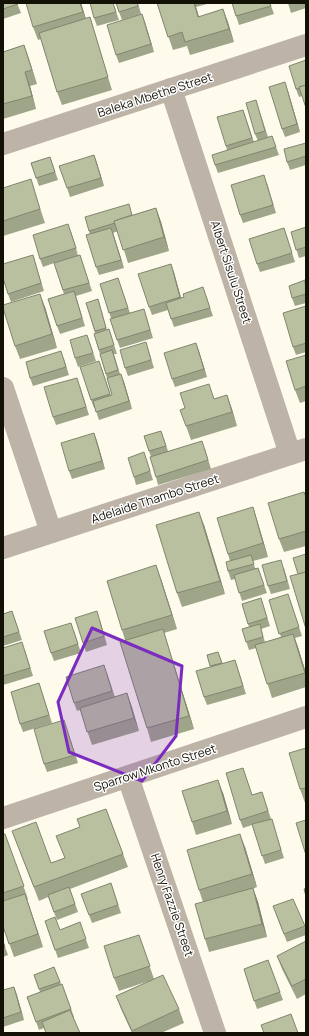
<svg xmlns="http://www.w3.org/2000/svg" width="309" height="1036" font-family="Manrope,sans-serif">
<rect width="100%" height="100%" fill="#fefbed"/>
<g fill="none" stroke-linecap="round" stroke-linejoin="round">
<g stroke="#bdb3a6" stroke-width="22">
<polyline points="171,89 290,454"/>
<polyline points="3,144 306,45"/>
<polyline points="3,388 51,532"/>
<polyline points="3,548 306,449"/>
<polyline points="128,777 215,1033"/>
<polyline points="3,818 306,717"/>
</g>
</g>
<g fill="#9ea589">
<polygon points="3,3 17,3 21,13 3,19"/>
<polygon points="81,3 86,19 90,17 94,31 112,90 62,105 57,92 41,39 38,40 33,27"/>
<polygon points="113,3 119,20 97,26 94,18"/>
<polygon points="138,3 141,14 122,20 119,12"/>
<polygon points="157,3 206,3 207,4 196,7 199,17 223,9 234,42 190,55 187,46 173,50"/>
<polygon points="232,3 270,3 274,14 239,25"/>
<polygon points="288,3 306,3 306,8 291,13"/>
<polygon points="142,14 154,52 119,63 116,55"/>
<polygon points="24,45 37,84 30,86 36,109 3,119 3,52"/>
<polygon points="306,60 302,96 299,97 296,89"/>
<polygon points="288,91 300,132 285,137 282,129"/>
<polygon points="256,100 268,137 272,136 279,155 218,173 215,165 227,150 226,146 243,110 254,142 258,141 255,134"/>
<polygon points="306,143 306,165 290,170 287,162"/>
<polygon points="94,155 104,186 70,197 67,188"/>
<polygon points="50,157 58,180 39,186 31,163"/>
<polygon points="267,183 276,213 243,223 240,215"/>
<polygon points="3,188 35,193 45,223 3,236"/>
<polygon points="156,208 161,222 169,251 128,263 118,231 113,233 124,268 99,275 96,267 89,231 133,215"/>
<polygon points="306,227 306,256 299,258 291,232"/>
<polygon points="284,228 295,262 260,272 257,264"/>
<polygon points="71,232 78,256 80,255 92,291 76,296 85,326 60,334 57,326 64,294 54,263 43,267 40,259"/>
<polygon points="33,255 44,291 11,302 8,294"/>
<polygon points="171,264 181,298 203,287 213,316 174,327 168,310 152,315 149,307"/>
<polygon points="118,278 130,313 144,309 153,338 120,348 117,340 111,318 100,284"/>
<polygon points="306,282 306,303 295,306 292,298"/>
<polygon points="98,299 107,330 109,329 117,354 114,354 120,374 124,382 132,409 99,420 95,408 94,408 91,400 102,369 111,396 112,395 94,334 95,333 86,303"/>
<polygon points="306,306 306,352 296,355 293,347"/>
<polygon points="45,307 57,348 20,359 15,346"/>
<polygon points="146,342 154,368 128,376 125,368"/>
<polygon points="90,343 96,361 78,367 75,358"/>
<polygon points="196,343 207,377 175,387 172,379"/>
<polygon points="306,355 306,401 300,403 295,390"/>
<polygon points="64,359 69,375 33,386 30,378"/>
<polygon points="80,386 89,415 56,425 53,417"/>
<polygon points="227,395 237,426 191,440 186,426 215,399"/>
<polygon points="94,433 105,469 72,479 69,471"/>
<polygon points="144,436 164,439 168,451 205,449 211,469 158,485 151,457"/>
<polygon points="147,461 153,480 136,485 134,477"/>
<polygon points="306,496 306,546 284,552 279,539"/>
<polygon points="253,507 257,520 268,557 253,561 255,568 258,568 267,593 242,601 235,579 231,580 228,571 230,561 228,554"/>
<polygon points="204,525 225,594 182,607 177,593"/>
<polygon points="284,568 290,589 271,594 268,586"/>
<polygon points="161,579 177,629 164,633 194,729 151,742 147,728 125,640 122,630"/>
<polygon points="288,594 302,636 295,638 306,673 306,687 272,698 256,648 249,650 242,629 249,627 242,604 261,598 270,626 261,629 265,642 281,637 269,600"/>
<polygon points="12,611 22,640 3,646 3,614"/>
<polygon points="100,620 107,645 86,652 83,643"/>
<polygon points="74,631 81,653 54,661 51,653"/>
<polygon points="3,648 25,650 33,676 3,685"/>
<polygon points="218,652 222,664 235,660 246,694 207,705 204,697 211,667 207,655"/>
<polygon points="107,673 115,697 127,693 139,731 92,745 80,710 77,711 74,703"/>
<polygon points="39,683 52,723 23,732 20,724"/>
<polygon points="64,720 78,763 47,772 44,764"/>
<polygon points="306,748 306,803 305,803 300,789"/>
<polygon points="243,768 252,795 262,792 271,819 274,827 284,858 265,864 252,825 243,828 240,820"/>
<polygon points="223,793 232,824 196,835 192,822"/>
<polygon points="106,809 128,867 70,889 78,912 57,920 48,897 39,901 12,831 51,863 64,858 80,827"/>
<polygon points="3,834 5,834 28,899 27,900 43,947 14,957 3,926"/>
<polygon points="245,847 257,887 252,889 253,888 258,902 267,937 209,952 205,939 203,902 199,890"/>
<polygon points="111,883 121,913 92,923 89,915"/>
<polygon points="293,899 306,930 306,935 287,942 276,914"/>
<polygon points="45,921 60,930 80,922 89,948 58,958"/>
<polygon points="139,935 154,979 179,1009 184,1023 161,1033 132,1033 121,1009 116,996 149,981 119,991 114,978"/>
<polygon points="3,941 8,955 3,957"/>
<polygon points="306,941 306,994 297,999 282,969 277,956"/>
<polygon points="268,960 283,1000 257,1009 244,969"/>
<polygon points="54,967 61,984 62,984 74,1017 73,1017 80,1033 46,1033 44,1028 39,1030 27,997 40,992 34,975"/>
<polygon points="14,987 24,1020 3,1027 3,990"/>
</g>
<g fill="#81866f">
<polygon points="80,3 81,3 88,26 83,12"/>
<polygon points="194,3 195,3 196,7 203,30"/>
<polygon points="223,9 228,22 234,42 229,29"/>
<polygon points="142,14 145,22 154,52 151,44"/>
<polygon points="24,45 29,59 37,84 32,70"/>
<polygon points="25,72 30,86 36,109 32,96"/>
<polygon points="285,82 288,91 300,132 297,124"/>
<polygon points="94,155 97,163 104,186 101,178"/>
<polygon points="156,208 161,222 169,251 164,237"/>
<polygon points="68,224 71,232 79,256 76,248"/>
<polygon points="111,228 114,236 124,268 121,260"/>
<polygon points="171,264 174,272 183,305 180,297"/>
<polygon points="40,294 45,307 57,348 52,334"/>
<polygon points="196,343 199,351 207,377 204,369"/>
<polygon points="121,374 124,382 132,409 129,401"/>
<polygon points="227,395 232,409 237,426 232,412"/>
<polygon points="94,433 97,441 105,469 102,461"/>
<polygon points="253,507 257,520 268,557 263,543"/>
<polygon points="199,512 204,525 225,594 220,581"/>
<polygon points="156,565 161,579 177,629 172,615"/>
<polygon points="163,629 167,642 194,729 189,716"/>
<polygon points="293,634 298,647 306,673 306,675"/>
<polygon points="127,693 132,707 139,731 134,718"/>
<polygon points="218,780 223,793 232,824 227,811"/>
<polygon points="240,834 245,847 257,887 252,874"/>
<polygon points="253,888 258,902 267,937 262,924"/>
<polygon points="25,894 30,908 43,947 38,934"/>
<polygon points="14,987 17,995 24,1020 21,1012"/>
</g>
<g fill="#b8c09f" stroke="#81866f">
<polygon points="3,3 17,3 18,4 3,9"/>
<polygon points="26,3 80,3 83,12 33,27"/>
<polygon points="90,3 113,3 116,12 94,18"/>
<polygon points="116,3 137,3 138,6 119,12"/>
<polygon points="157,3 194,3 198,17 223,9 229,29 185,42 182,32 168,37"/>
<polygon points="232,3 270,3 271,6 236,16"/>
<polygon points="142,14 151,44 116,55 107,25"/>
<polygon points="90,17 108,77 57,92 39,33"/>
<polygon points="24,45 32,70 25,72 32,96 3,104 3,52"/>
<polygon points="306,60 306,85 299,87 300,88 296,89 289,66"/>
<polygon points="285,82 297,124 282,129 269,87"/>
<polygon points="306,85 306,108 299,87"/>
<polygon points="256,100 265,131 255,134 246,103"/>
<polygon points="243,110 252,138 226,146 217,117"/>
<polygon points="272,136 276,147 215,165 212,155"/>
<polygon points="306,143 306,156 287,162 284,149"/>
<polygon points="94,155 101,178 67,188 59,166"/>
<polygon points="50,157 55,172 36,178 31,163"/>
<polygon points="264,175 273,205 240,215 231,185"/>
<polygon points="31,179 40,209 3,221 3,188"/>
<polygon points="129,204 132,215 114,221 115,223 89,231 85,217"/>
<polygon points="156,208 164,237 123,250 114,221"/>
<polygon points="68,224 76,248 40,259 33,235"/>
<polygon points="306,227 306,247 296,250 291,232"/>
<polygon points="111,228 121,260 96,267 86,235"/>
<polygon points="284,228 292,253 257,264 249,239"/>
<polygon points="33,255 41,283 8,294 3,278 3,264"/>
<polygon points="80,255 89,283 63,290 54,263"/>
<polygon points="171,264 180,297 149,307 138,274"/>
<polygon points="118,278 128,308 109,313 100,284"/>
<polygon points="305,280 306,294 292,298 289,286"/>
<polygon points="203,287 210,308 171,319 166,303 184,297 183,294"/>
<polygon points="74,291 82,318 57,326 48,299"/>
<polygon points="40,294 52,334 15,346 3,308 3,305"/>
<polygon points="98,299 106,328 95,331 86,303"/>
<polygon points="306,306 306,343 293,347 283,313"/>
<polygon points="144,309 150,330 117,340 110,319"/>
<polygon points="109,329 114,345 99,350 94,334"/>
<polygon points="87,335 93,353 75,358 70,340"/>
<polygon points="146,342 151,360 125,368 120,350"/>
<polygon points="196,343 204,369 172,379 164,353"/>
<polygon points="112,350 118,370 106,374 100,354"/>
<polygon points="61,351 66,367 30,378 26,362"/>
<polygon points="306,355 306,386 295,390 286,361"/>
<polygon points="99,361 110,394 91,400 80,367"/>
<polygon points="121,374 129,401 96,412 93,401 112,395 107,378"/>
<polygon points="77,378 86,407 53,417 44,387"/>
<polygon points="209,384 214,399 227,395 232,412 186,426 180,410 185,408 180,393"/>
<polygon points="161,431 166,446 149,451 144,436"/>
<polygon points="94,433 102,461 69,471 61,443"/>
<polygon points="202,441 208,460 156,477 150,457"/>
<polygon points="144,452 150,471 134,477 128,458"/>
<polygon points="304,492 306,497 306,531 279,539 268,503"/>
<polygon points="253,507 263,543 228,554 217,518"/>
<polygon points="199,512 220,581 177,593 156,525"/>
<polygon points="306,554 306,572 298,574 293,558"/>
<polygon points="251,555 254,564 228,571 226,562"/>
<polygon points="281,560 287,581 268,586 262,565"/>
<polygon points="156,565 172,615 122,630 107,581"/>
<polygon points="258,568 264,585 239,593 234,575"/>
<polygon points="306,572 306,629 290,576"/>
<polygon points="288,594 299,627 279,634 269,600"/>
<polygon points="261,598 267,618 248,624 242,604"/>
<polygon points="12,611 19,632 3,637 3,614"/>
<polygon points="97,611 104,636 83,643 75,618"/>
<polygon points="71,623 78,644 51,653 44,631"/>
<polygon points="260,624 263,637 246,642 242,629"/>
<polygon points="163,629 189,716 147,728 120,642"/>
<polygon points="293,634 305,673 267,684 255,645"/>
<polygon points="22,642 30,668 3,676 3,648"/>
<polygon points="218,652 222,663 210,666 207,655"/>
<polygon points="235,660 243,686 204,697 196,671"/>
<polygon points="104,665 112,691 74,703 66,677"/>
<polygon points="39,683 49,715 20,724 11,692"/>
<polygon points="127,693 134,718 87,732 80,708"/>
<polygon points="64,720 75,755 44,764 34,729"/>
<polygon points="306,748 306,788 300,789 289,753"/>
<polygon points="243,768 252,795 262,792 268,811 240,820 226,773"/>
<polygon points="218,780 227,811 192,822 182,791"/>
<polygon points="106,809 123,854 34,887 12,831 36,822 51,863 65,858 56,836 80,827 77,819"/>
<polygon points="272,819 281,850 262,856 252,824"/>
<polygon points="306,820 306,855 296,823"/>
<polygon points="3,834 5,834 24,886 3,893"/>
<polygon points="240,834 252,874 199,890 187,850"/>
<polygon points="111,883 118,905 89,915 81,894"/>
<polygon points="69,887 75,904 54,912 48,895"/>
<polygon points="253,888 262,924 205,939 195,904"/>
<polygon points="306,888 306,896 304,889"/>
<polygon points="25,894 38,934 9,944 3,926 3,901"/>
<polygon points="293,899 305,926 284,934 273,906"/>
<polygon points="55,917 60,930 80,922 86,939 55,950 45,921"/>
<polygon points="139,935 150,966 114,978 104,946"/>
<polygon points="3,941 5,947 3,948"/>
<polygon points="306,941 306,979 292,986 277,956"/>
<polygon points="268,960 280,992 254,1001 244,969"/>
<polygon points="54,967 60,982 39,989 34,975"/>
<polygon points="163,975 179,1009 132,1031 116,996"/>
<polygon points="62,984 71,1009 36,1022 27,997"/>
<polygon points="14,987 21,1012 3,1018 3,990"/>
<polygon points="70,1010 80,1033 46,1033 42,1022"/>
<polygon points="291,1014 298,1033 264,1033 261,1025"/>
</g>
<path fill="#7b2cbf" fill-opacity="0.2" stroke="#7b2cbf" stroke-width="3" stroke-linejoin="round" d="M92,628l90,38 -6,70 -34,45 -73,-29 -11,-50z"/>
<g text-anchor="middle" stroke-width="3" stroke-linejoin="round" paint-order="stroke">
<g font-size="12" fill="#131005" stroke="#fff">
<text transform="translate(155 95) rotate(-18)" y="4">Baleka Mbethe Street</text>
<text transform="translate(231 272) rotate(72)" y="4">Albert Sisulu Street</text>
<text transform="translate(155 499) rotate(-18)" y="4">Adelaide Thambo Street</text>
<text transform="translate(155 768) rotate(-18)" y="4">Sparrow Mkonto Street</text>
<text transform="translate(172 905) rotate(71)" y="4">Henry Fazzie Street</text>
</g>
</g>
<rect width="309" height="1036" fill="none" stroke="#131005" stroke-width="8"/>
</svg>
